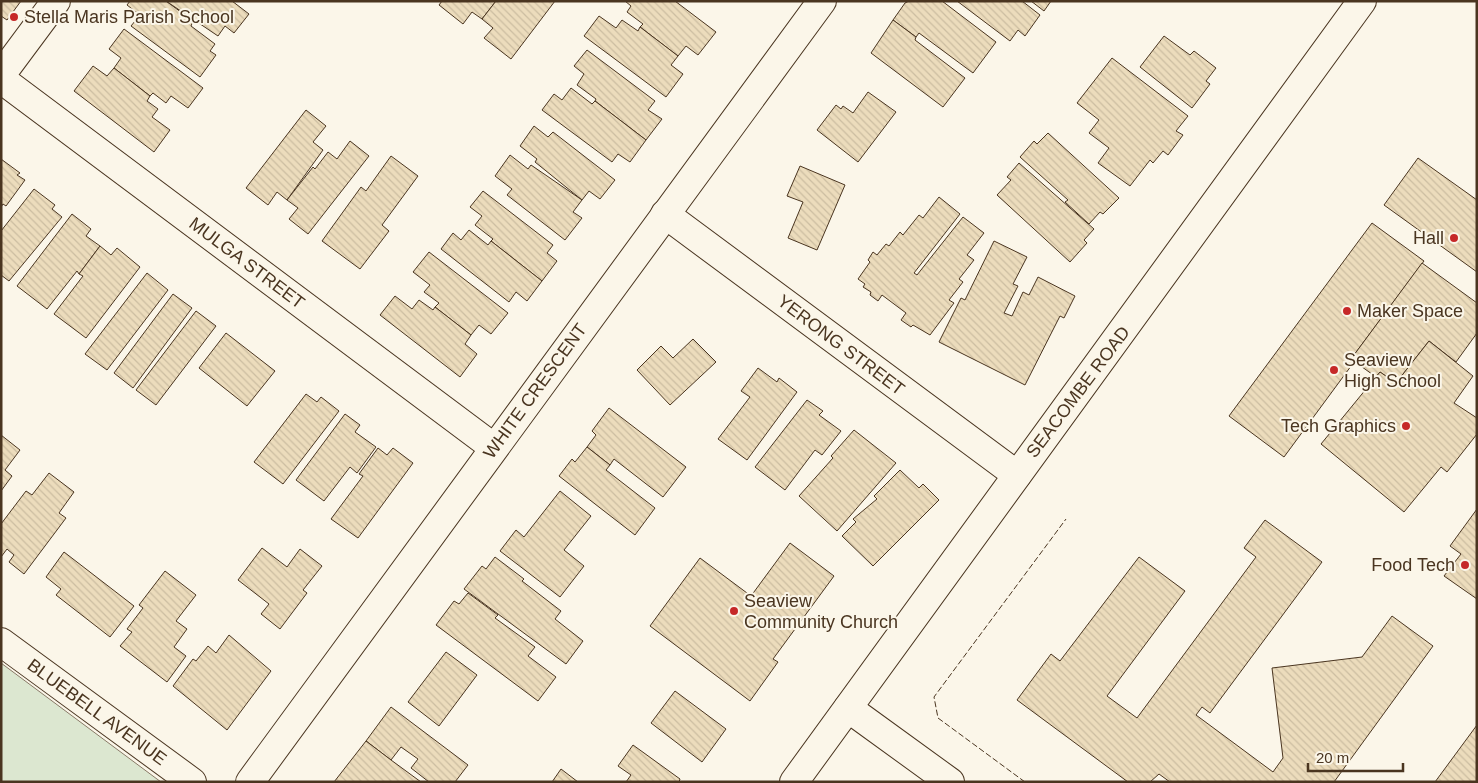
<svg xmlns="http://www.w3.org/2000/svg" width="1478" height="783" font-family="Helvetica,sans-serif">
<defs>
<pattern id="building-back-hatch" width="6" height="6" patternUnits="userSpaceOnUse" patternTransform="scale(1.25)"><rect width="6" height="6" fill="#ecdcbc"/><path d="M-1 5l2 2M0 0l6 6M5-1l2 2" fill="none" stroke="#ccbda1"/></pattern>
</defs>
<rect width="100%" height="100%" fill="#fbf6e9"/>
<polygon fill="#dce7d0" stroke="#887966" points="1,663 161,782 1,782"/>
<g fill="url(#building-back-hatch)" stroke="#4a3520">
<polygon points="1,1 21,1 7,20 1,16"/>
<polygon points="130,1 166,1 193,21 191,26 215,44 210,51 216,55 200,77 131,26 140,15 127,5"/>
<polygon points="166,1 232,1 249,14 234,33 225,26 218,36"/>
<polygon points="442,1 496,1 482,19 472,12 463,24 439,5"/>
<polygon points="496,1 555,1 511,59 484,38 493,28 482,19"/>
<polygon points="625,1 675,1 716,32 698,55 686,46 678,56 640,27 643,24 627,12 631,6"/>
<polygon points="909,1 942,1 996,42 973,73 919,33 916,37 893,20 905,3"/>
<polygon points="957,1 1022,1 1040,15 1025,36 1018,30 1010,41"/>
<polygon points="1031,1 1051,1 1044,11"/>
<polygon points="599,16 616,28 622,20 638,31 640,27 678,56 671,65 683,74 666,97 584,36"/>
<polygon points="893,20 916,37 915,40 965,78 943,107 871,53"/>
<polygon points="124,29 203,88 188,108 171,96 166,103 153,93 150,96 114,68 121,58 109,49"/>
<polygon points="1164,36 1190,55 1194,51 1216,68 1206,81 1210,84 1192,108 1140,67"/>
<polygon points="587,50 655,101 648,110 662,119 646,140 595,101 596,99 577,85 584,74 574,66"/>
<polygon points="1112,58 1188,116 1176,131 1183,135 1168,155 1163,151 1153,163 1150,160 1130,186 1098,163 1109,148 1089,133 1099,120 1077,103"/>
<polygon points="93,66 107,76 114,68 150,96 147,101 158,109 152,117 170,130 154,152 74,91"/>
<polygon points="571,88 592,104 595,101 646,140 630,162 618,154 612,162 542,110 554,94 562,100"/>
<polygon points="868,92 896,112 858,162 817,130 836,105 841,109 843,106 853,113"/>
<polygon points="306,110 326,126 313,142 323,150 287,200 277,192 268,205 246,188"/>
<polygon points="534,126 548,137 553,132 615,180 600,199 589,191 582,200 535,162 537,159 520,146"/>
<polygon points="1048,133 1119,198 1103,214 1100,212 1089,224 1065,202 1068,200 1020,157 1034,141 1037,144"/>
<polygon points="350,141 369,156 308,234 289,219 298,208 287,200 313,167 315,169 328,152 337,159"/>
<polygon points="510,155 528,169 531,165 582,200 573,212 582,218 565,240 507,195 512,189 495,176"/>
<polygon points="391,156 418,176 382,225 389,231 360,269 322,241 361,187 366,191"/>
<polygon points="1418,158 1477,200 1477,272 1384,205"/>
<polygon points="1,159 20,173 17,175 25,180 6,206 3,204 1,207"/>
<polygon points="1019,163 1094,229 1084,240 1087,243 1070,262 997,195 1011,180 1007,177"/>
<polygon points="800,166 845,185 817,250 788,238 803,202 787,196"/>
<polygon points="34,189 55,205 52,209 62,217 9,281 1,275 1,231"/>
<polygon points="483,191 553,245 547,253 557,261 542,281 491,241 493,239 475,225 482,216 470,207"/>
<polygon points="939,197 960,214 914,273 917,275 963,217 984,233 967,255 974,260 959,279 963,282 949,300 954,303 930,335 913,325 911,327 901,320 906,313 882,295 878,301 870,295 871,292 863,287 865,284 858,279 870,262 868,260 873,252 877,255 886,244 889,246 900,232 903,235 919,215 923,218"/>
<polygon points="72,214 91,229 86,236 100,246 79,274 77,271 47,309 17,286"/>
<polygon points="1372,223 1424,261 1351,359 1354,362 1284,457 1229,416"/>
<polygon points="469,230 488,245 491,241 542,281 527,301 516,292 509,302 441,249 453,233 461,240"/>
<polygon points="994,241 1027,257 1013,284 1018,286 1004,313 1012,316 1023,292 1029,295 1038,277 1075,296 1064,318 1060,316 1025,385 939,342 961,298 965,300"/>
<polygon points="100,246 111,255 117,248 140,267 86,338 54,314 83,276 79,274"/>
<polygon points="429,252 508,313 491,334 479,325 471,335 435,307 439,303 424,292 430,285 413,272"/>
<polygon points="1422,263 1477,303 1477,333 1456,362 1429,341 1396,383 1380,372 1376,377 1351,359"/>
<polygon points="147,273 168,290 107,370 85,354"/>
<polygon points="173,294 192,308 133,388 114,373"/>
<polygon points="395,296 412,309 419,300 433,310 435,307 471,335 465,344 477,354 460,377 380,315"/>
<polygon points="196,311 216,326 156,405 136,390"/>
<polygon points="226,333 275,371 247,406 199,368"/>
<polygon points="693,339 716,362 670,405 637,370 661,346 673,358"/>
<polygon points="1429,341 1473,376 1454,403 1477,418 1477,434 1447,472 1441,467 1404,512 1321,444 1380,372 1396,383"/>
<polygon points="758,368 777,382 779,378 797,392 747,460 718,439 750,397 741,391"/>
<polygon points="306,394 317,402 321,397 339,411 283,484 254,462"/>
<polygon points="807,400 823,411 819,415 841,431 822,455 815,450 785,490 755,467"/>
<polygon points="609,408 686,467 663,497 614,459 610,465 587,447 596,435 592,431"/>
<polygon points="345,414 360,425 355,432 376,447 357,473 350,467 324,501 296,480"/>
<polygon points="854,430 896,463 837,531 799,496 833,458 831,456"/>
<polygon points="1,435 20,450 5,470 12,476 1,491"/>
<polygon points="587,447 610,465 606,470 655,508 635,535 559,476 572,459 575,462"/>
<polygon points="378,448 387,455 393,448 413,463 358,538 331,519 363,476 359,474"/>
<polygon points="900,470 919,488 923,484 939,500 873,566 842,536 856,522 853,519 877,499 874,496"/>
<polygon points="49,473 74,492 59,513 66,518 24,574 9,562 14,555 7,549 1,557 1,524 26,491 32,495"/>
<polygon points="560,491 591,516 564,550 584,566 560,597 500,551 516,530 524,537"/>
<polygon points="1477,509 1477,599 1444,576 1461,554 1450,546"/>
<polygon points="1265,520 1322,562 1210,713 1202,707 1196,715 1273,772 1283,758 1272,668 1362,657 1392,616 1433,646 1334,782 1170,782 1159,774 1150,782 1128,782 1017,700 1051,654 1060,661 1139,557 1185,591 1107,696 1137,718 1256,557 1244,548"/>
<polygon points="790,543 834,576 773,659 778,662 750,701 650,626 700,558 751,596"/>
<polygon points="262,548 287,567 300,549 322,566 303,590 307,593 280,629 261,614 269,604 238,580"/>
<polygon points="64,552 134,606 110,637 56,595 61,589 46,577"/>
<polygon points="495,557 524,579 522,581 561,611 555,619 583,641 566,664 464,589 482,566 486,569"/>
<polygon points="165,571 196,595 176,621 187,629 174,647 186,656 167,682 120,646 132,632 127,629 143,608 139,605"/>
<polygon points="468,593 498,615 495,618 535,647 528,656 556,677 538,701 436,625 454,601 459,604"/>
<polygon points="229,635 271,671 227,730 173,686 193,659 196,661 208,646 216,653"/>
<polygon points="446,652 477,675 439,726 408,702"/>
<polygon points="675,691 726,729 702,762 651,723"/>
<polygon points="391,707 468,765 455,782 429,782 411,768 418,759 401,747 391,760 366,741"/>
<polygon points="1477,725 1477,782 1435,782"/>
<polygon points="366,741 391,760 421,782 334,782"/>
<polygon points="633,745 680,779 679,782 626,782 631,775 618,766"/>
<polygon points="561,769 578,782 552,782"/>
</g>
<g fill="none" stroke-linecap="round" stroke-linejoin="round">
<g stroke="#4a3520" stroke-width="30">
<g id="minor">
<polyline points="1,75 56,1"/>
<polyline points="1,79 493,447"/>
<polyline points="665,214 1017,475"/>
<polyline points="1,642 192,782"/>
<polyline points="848,708 950,782"/>
<polyline points="250,782 822,1"/>
</g>
</g>
<g stroke="#4a3520" stroke-width="30">
<path id="secondary" d="M794,782c190,-260 380,-520 568,-781"/>
</g>
<use href="#minor" stroke="#fbf6e9" stroke-width="28"/>
<use href="#secondary" stroke="#fbf6e9" stroke-width="28"/>
<polyline stroke="#4a3520" stroke-width="1" stroke-dasharray="6 2.5" stroke-linecap="butt" points="1025,782 938,718 934,697 1066,519"/>
</g>
<g fill="#c62828" stroke="#fbf6e9" stroke-width="2">
<circle cx="14" cy="17" r="5"/>
<circle cx="1454" cy="238" r="5"/>
<circle cx="1347" cy="311" r="5"/>
<circle cx="1334" cy="370" r="5"/>
<circle cx="1406" cy="426" r="5"/>
<circle cx="1465" cy="565" r="5"/>
<circle cx="734" cy="611" r="5"/>
</g>
<g text-anchor="middle" stroke-width="4" stroke-linejoin="round" paint-order="stroke">
<g font-size="18" fill="#4a3520" stroke="#fbf6e9" text-anchor="start">
<text x="24" y="23">Stella Maris Parish School</text>
<text x="1444" y="244" text-anchor="end">Hall</text>
<text x="1357" y="317">Maker Space</text>
<text x="1344" y="366">Seaview<tspan x="1344" dy="21">High School</tspan></text>
<text x="1396" y="432" text-anchor="end">Tech Graphics</text>
<text x="1455" y="571" text-anchor="end">Food Tech</text>
<text x="744" y="607">Seaview<tspan x="744" dy="21">Community Church</tspan></text>
</g>
<g font-size="18" fill="#4a3520" stroke="#fbf6e9">
<text transform="translate(247 263) rotate(37)" y="6">MULGA STREET</text>
<text transform="translate(841 345) rotate(37)" y="6">YERONG STREET</text>
<text transform="translate(535 391) rotate(-54)" y="6">WHITE CRESCENT</text>
<text transform="translate(1078 392) rotate(-53)" y="6">SEACOMBE ROAD</text>
<text transform="translate(97 712) rotate(36)" y="6">BLUEBELL AVENUE</text>
</g>
</g>
<rect width="1478" height="783" fill="none" stroke="#4a3520" stroke-width="5"/>
<path d="M1308 763v8h95v-8" fill="none" stroke="#4a3520" stroke-width="2.5"/>
<text x="1316" y="763" font-size="15" fill="#4a3520" stroke="#fbf6e9" stroke-width="4" paint-order="stroke">20 m</text>
</svg>
